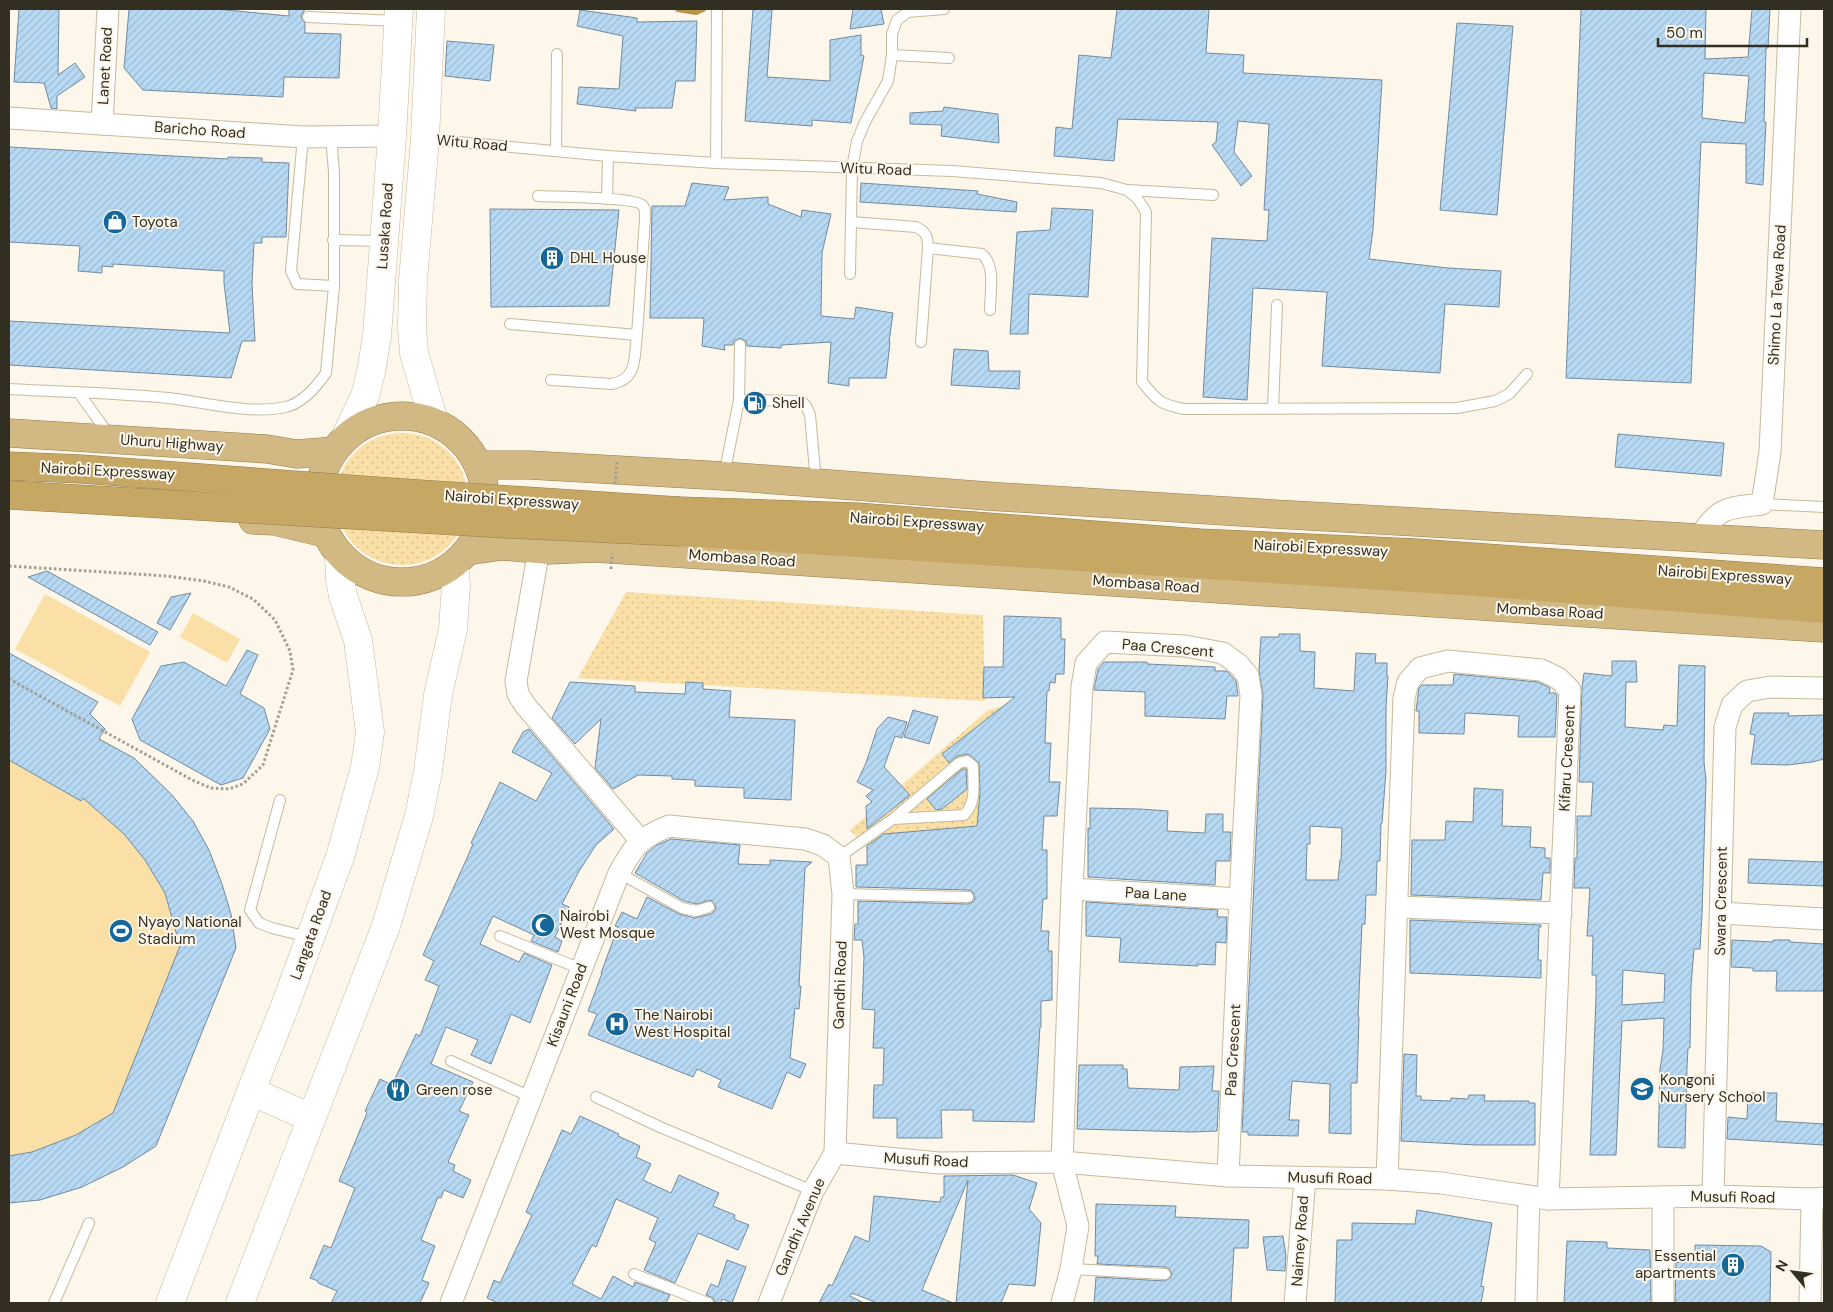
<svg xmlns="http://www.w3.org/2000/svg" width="1833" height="1312" font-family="'DM Sans',sans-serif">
<defs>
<pattern id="park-dots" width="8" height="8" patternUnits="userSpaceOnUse" patternTransform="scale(1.25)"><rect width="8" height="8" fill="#fadfa7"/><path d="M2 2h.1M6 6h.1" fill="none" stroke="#d7c08f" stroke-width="1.8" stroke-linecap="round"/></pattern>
<pattern id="building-hatch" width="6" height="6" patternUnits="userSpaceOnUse" patternTransform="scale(1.25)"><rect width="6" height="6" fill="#b7d9f4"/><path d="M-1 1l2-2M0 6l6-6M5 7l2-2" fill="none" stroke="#9ebbd1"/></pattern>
</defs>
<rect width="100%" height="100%" fill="#fdf7eb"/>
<g fill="#fadfa7">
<polygon points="45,594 150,652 120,706 15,649"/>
<polygon points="193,613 240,639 227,663 180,637"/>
<path d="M9,690c43,23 92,45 132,75 7,5 13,12 19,18 48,47 67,100 76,165l-80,198 -33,21 -41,20 -42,13 -31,3z"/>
</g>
<g fill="url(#park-dots)">
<circle cx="402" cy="499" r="66"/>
<polygon points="626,592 983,615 985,701 578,678"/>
<polygon points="1005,706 1005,851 870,852 850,830 988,710"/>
</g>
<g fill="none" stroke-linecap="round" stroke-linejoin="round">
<polyline stroke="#b6954b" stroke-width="6" points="678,9 696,12 703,9"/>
</g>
<g fill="url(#building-hatch)" stroke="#718b9f" fill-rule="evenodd">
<polygon points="19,9 59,9 58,75 75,63 85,77 57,96 57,109 51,108 44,83 14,82"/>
<polygon points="129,9 216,9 289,16 289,9 305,9 301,17 305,23 305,33 341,34 339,78 284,77 283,97 143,90 124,68"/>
<polygon points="753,9 772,10 767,77 830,81 830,40 861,35 861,55 864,56 851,123 812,120 812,126 745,121"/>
<polygon points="853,9 881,9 884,24 850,29"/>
<polygon points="1117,9 1209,9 1206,53 1244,55 1243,73 1382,80 1373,230 1369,259 1448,268 1501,271 1499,307 1445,304 1440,373 1322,366 1327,292 1253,288 1247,400 1203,397 1212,238 1267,241 1269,210 1264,210 1269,124 1238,121 1234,152 1252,176 1241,186 1212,145 1216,142 1218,122 1118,119 1114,161 1054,156 1056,127 1072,129 1079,55 1111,58"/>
<path d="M1581,9h125l-1,50 43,-2 4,-48h18l-2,39h-2l-2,74h2l-3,63 -17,-2v-39l-45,-2 -10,241 -125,-5zM1704,73l45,3 -4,47 -43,-5z"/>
<polygon points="580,10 637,18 637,22 697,21 695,81 676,81 672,108 635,108 636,111 577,104 579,87 619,89 623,36 577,26"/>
<polygon points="1457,23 1513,26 1497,215 1440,210"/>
<polygon points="447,41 494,45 490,81 445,76"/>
<polygon points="944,107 998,114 999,143 941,136 942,125 910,124 910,113 943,111"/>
<polygon points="9,147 228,159 228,157 262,158 262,162 289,163 286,237 262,237 262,243 254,243 252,284 255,341 242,341 231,378 9,365 9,321 230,333 224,283 224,271 113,264 113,267 102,266 102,273 78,271 80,246 9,242"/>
<polygon points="692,183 729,187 724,200 768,197 768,204 801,217 802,210 831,214 822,253 821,316 854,319 856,307 893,313 889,342 890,342 886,378 849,378 849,386 828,383 831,342 782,345 781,348 747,346 746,341 740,338 734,341 733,345 724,345 725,350 702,346 704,318 650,318 652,206 685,206"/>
<polygon points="861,183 978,191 977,194 1017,202 1016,212 860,202"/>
<polygon points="1052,208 1093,210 1088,297 1029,294 1028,334 1010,334 1017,232 1050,230"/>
<polygon points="490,209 619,210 609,306 491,307"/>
<polygon points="954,349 988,351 989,371 1020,371 1019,389 951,385"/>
<polygon points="1618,434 1724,443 1721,476 1615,467"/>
<polygon points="47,571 158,632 150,645 28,577"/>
<polygon points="191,593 170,630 157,623 171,597"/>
<polygon points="1004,616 1061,618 1061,639 1065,639 1064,674 1056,674 1055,683 1050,682 1049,691 1047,691 1045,743 1051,743 1049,782 1060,782 1057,816 1044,816 1042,850 1047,850 1047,899 1043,899 1041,931 1049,931 1048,951 1052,951 1052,1000 1041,1001 1041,1027 1040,1027 1034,1122 973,1121 973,1110 941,1110 942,1138 897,1138 897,1118 873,1118 874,1085 883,1085 884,1048 873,1048 875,1010 862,1009 864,957 862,940 854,940 855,924 858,924 858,901 968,904 974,901 975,897 972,891 968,890 856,887 856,865 867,865 867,846 884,834 977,826 980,793 979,763 968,754 957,756 949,763 942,754 1015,697 983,698 984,667 1003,667"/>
<path d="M1279,634h21v17l15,1 -1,36 40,3 2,-38 20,1 -1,9h12v13h1l-2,31v64l-4,52h-1l-1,38h-3l-1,34h-10l-1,29h-3l-4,93h1l-2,66h-6v51l-22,-1 1,-49 -38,-3 -3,39h10l-1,16 -50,-1v-3h-6l21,-436 -4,-25 1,-20 1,-14h18zM1310,826l32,2 -1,33 -1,-1 -2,20h-32l1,-36h3z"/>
<polygon points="247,650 258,655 240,694 264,708 270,729 243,778 221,785 140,740 132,719 161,666 184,662 226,686"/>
<polygon points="9,653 98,702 90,714 105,729 99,739 134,758 172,795 193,821 209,850 222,884 231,914 236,948 156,1146 123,1167 82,1187 40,1200 9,1203 9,1156 32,1152 76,1135 113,1113 180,946 165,893 145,860 124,834 83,798 81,801 9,760"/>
<path d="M1612,661h24l1,21h-11l-1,45 38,3 1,-5 13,1 2,-61 26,1 -1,96 2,18 -4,134 -2,35h-6l-3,37 -1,62h-2l-1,19 -2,81 -27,-1 2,-78 3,-19 1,-32 -42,3 -6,134h-26l6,-158v-22h-4l1,-39h-6l3,-48h-16l1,-30h2v-42h14l2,-34h-14l3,-95 2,-14 28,3zM1623,970l42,4 -1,28 -42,3z"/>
<polygon points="1104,662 1147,662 1147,664 1215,667 1215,671 1227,671 1236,681 1238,696 1227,696 1225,719 1145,716 1145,692 1094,690 1098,669"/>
<polygon points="1454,674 1538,682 1550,688 1549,693 1555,693 1557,695 1555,737 1518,737 1519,716 1465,713 1464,734 1419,733 1419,711 1416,711 1419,688 1422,685 1453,685"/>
<polygon points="570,682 635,686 635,692 685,694 686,682 703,683 703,689 731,691 729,717 795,720 791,800 744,798 744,788 695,786 695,780 672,779 672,776 638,775 613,789 595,768 601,719 575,744 552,718"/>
<polygon points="913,710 938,717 929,744 904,737"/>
<polygon points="1754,713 1789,713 1788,716 1824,715 1824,759 1812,762 1787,765 1751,764 1755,735 1750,734"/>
<polygon points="888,717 907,722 902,738 895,736 884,767 910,795 867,829 866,806 872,802 866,796 873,790 857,782 866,763 877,729"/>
<polygon points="529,729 614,829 596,845 579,871 562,904 569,907 555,937 562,941 558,952 531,941 534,935 493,916 480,944 519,962 524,953 552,965 530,1023 511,1014 491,1064 471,1055 478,1040 446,1027 431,1064 473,1082 459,1111 469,1115 448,1162 455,1165 453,1171 471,1180 463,1198 444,1190 441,1198 438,1197 421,1240 435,1246 422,1280 429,1283 420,1303 331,1303 337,1291 318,1283 318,1281 310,1278 324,1245 331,1248 355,1188 339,1181 367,1113 365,1111 380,1079 392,1085 416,1034 420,1036 439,986 425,980 434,961 423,955 467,858 473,844 471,843 500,782 536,801 552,773 512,752 523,732"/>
<polygon points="962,769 966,769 967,789 942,809 936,810 927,799"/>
<polygon points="1474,788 1503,790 1502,826 1531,827 1530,847 1545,848 1545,858 1550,858 1550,873 1543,873 1541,900 1411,895 1412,840 1445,840 1446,821 1473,822"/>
<polygon points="1090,808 1140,809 1168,811 1167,831 1205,833 1206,814 1223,814 1223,832 1231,832 1230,861 1216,861 1215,885 1088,877 1088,828 1090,829"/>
<polygon points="671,839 740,845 738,864 770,865 770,860 812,862 805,868 799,986 801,986 799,1009 795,1008 790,1058 806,1064 800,1078 787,1072 772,1109 718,1087 721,1080 697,1069 693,1077 588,1035 597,1014 588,1011 602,973 601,973 618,927 615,926 622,912 637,919 647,897 679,914 695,918 711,914 716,909 715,905 711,900 696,904 684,901 635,873 647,853 657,845"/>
<polygon points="1749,859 1824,862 1824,886 1748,883"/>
<polygon points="1086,902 1218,910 1217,917 1227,917 1226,943 1216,942 1215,965 1198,964 1198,966 1119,962 1121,938 1086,936"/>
<polygon points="1410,920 1541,925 1541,927 1539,927 1538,960 1541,960 1541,978 1410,973"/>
<polygon points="1732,940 1773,942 1773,940 1790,940 1790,942 1824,944 1824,991 1776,991 1777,971 1753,971 1753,968 1731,967"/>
<polygon points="1404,1054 1417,1055 1416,1096 1421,1096 1421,1100 1451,1101 1451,1098 1468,1099 1469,1095 1485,1095 1484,1101 1529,1101 1529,1103 1535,1103 1535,1145 1476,1145 1401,1141"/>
<polygon points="1079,1065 1123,1065 1123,1069 1127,1069 1128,1088 1179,1090 1180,1067 1214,1066 1212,1091 1219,1091 1217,1131 1193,1132 1077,1129"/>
<polygon points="1748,1093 1777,1093 1776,1121 1824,1124 1824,1145 1727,1139 1728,1117 1747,1119"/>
<polygon points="580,1116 619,1134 618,1136 640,1146 636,1157 651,1164 643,1180 671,1193 679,1175 719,1193 713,1206 735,1215 734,1219 749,1225 738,1250 698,1233 675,1283 644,1270 656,1243 649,1239 658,1218 616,1199 596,1247 592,1245 572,1284 601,1299 613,1276 633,1287 635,1282 670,1295 666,1303 498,1303 487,1298 494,1280 500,1283 532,1215 526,1212 562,1130 571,1134"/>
<polygon points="1013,1175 1037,1183 1029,1209 1041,1223 1035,1286 1009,1284 1001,1303 956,1303 968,1180 922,1290 953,1303 877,1303 852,1293 850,1296 864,1303 819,1303 829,1284 832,1286 855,1236 869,1242 874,1196 940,1202 941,1197 944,1197 944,1176"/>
<polygon points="1096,1204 1176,1206 1175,1217 1249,1220 1248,1248 1234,1248 1231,1303 1094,1303 1096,1277 1165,1281 1170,1278 1172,1274 1169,1269 1165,1267 1097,1264 1098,1256 1095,1256"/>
<polygon points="1417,1210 1492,1223 1481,1286 1484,1287 1481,1303 1335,1303 1337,1240 1352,1240 1352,1223 1415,1224"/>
<polygon points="1283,1236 1286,1256 1285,1271 1267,1270 1263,1237"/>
<polygon points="1567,1241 1607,1242 1607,1248 1650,1250 1651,1303 1564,1303"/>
<polygon points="1695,1245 1761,1246 1771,1252 1770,1303 1675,1303 1676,1262 1695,1262"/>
<polygon points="727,1260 746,1267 732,1303 722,1299 721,1303 715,1303 713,1298 706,1295 711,1284 718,1287"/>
</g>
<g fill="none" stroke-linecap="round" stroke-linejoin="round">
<g stroke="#c7b99c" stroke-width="12">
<g id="service">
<polyline points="308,17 397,21"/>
<polyline points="892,55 949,58"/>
<polyline points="303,137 291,271 297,284 334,286"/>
<path d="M426,139l182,17 108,7 236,8 149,12 26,7 10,8 9,14 -4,170c16,19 17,22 42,27l273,-1 38,-7 14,-7 18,-20"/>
<polyline points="556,150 557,54"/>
<polyline points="716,163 717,9"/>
<polyline points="1127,190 1213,195"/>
<polyline points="607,199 608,156"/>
<path d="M851,222l65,5c10,5 12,9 12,21l-7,94"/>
<polyline points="333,240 382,241"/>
<path d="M928,248l54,6c14,12 8,39 8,56"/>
<polyline points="850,274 852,168 857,141 865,122 888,81 892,55 892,34 897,20 908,12 944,9"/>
<path d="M510,324l127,11 8,-116c0,-5 1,-11 -3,-14 -8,-8 -88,-8 -104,-9"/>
<path d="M551,380l61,4c26,-5 22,-27 25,-49"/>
<path d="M9,389c53,3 107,4 159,9 37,4 81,17 118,9 16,-4 31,-21 40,-34l8,-87v-114l-3,-36"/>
<polyline points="79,393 109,435"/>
<polyline points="739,400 740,345"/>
<polyline points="1273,408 1277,305"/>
<polyline points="724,475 739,400 801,401 806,406 810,415 816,482"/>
<polyline points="1762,504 1824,507"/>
<polyline points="280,800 250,910 259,923 272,928 308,937"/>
<path d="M839,857l54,-38 66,-56 8,-2 6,5c0,18 4,36 -9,49l-71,4"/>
<polyline points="619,873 682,908 696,911 709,907"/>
<polyline points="843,894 968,897"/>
<polyline points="500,936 581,969"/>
<polyline points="451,1061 531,1097"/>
<polyline points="596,1097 660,1127 813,1191"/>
<polyline points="1071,1269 1165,1274"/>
<polyline points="634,1274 708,1303"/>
<polyline points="54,1303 89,1223"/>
</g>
</g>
<g stroke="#c7b99c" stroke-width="23">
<g id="minor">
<polyline points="9,118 303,137 392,136"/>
<polyline points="102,124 108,9"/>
<path d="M1699,538c20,-32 28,-30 63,-34l8,-52 20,-443"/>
<polyline points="539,549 516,681 518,694 525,705 641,841"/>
<polyline points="1072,889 1240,899"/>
<polyline points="1397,907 1561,913"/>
<polyline points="1721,913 1824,919"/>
<polyline points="835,1153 939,1163 1062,1162 1228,1176 1387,1179 1441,1183 1548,1199 1713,1196 1812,1199 1824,1198"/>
<polyline points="1387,1179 1404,698 1408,682 1420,668 1448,661 1541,670 1558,678 1570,690 1548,1199"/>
<polyline points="1713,1196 1725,727 1732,705 1747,691 1771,687 1824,688"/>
<path d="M451,1303l168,-430c15,-27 20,-35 50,-47l136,13 18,6 16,12 4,37 -8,259 -22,38 -44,112"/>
<polyline points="1062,1303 1071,1269 1078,1226 1062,1162 1072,889 1082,687 1086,663 1105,642 1185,646 1223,653 1239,665 1248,676 1251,695 1240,899 1228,1176"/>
<polyline points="1295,1303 1305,1178"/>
<polyline points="1526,1303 1529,1196"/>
<polyline points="1663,1303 1663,1197"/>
<polyline points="1810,1303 1812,1199"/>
</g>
</g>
<g stroke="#c7b99c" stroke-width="29">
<g id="secondary">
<polyline points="431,9 425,139 413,280 412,327 414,353 434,422"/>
<polyline points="345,438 365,396 371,372 377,336 392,136 399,9"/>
<polyline points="251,1091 311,1118"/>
<polyline points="170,1303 260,1068 283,1011 340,857 365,767 370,732 358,640 343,596 340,579 339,554"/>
<polyline points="240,1303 386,926 419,816 428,771 438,695 453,629 456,585 454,564"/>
</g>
</g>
<g stroke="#937d4d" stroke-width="29">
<g id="trunk">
<circle cx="402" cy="499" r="83"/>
<polyline points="9,433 267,449 297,454 334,451"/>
<polyline points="478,465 529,465 724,476 987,496 1274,514 1824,545"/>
<polyline points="253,520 274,521 325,533"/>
<path d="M467,551l35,-5 47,4 46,-2c409,28 819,55 1229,80"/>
</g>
</g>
<g stroke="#937d4d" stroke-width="29">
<g id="motorway">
<polyline points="679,511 857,517 1200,543 1416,553 1824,582"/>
<polyline points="682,532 1478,582 1824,609"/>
</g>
</g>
<polyline stroke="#a39e92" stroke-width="3" stroke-dasharray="2.5 2.5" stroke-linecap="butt" points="9,566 167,576 204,581 229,587 253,599 275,620 290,651 293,670 263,765 243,784 229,789 211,788 194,781 9,679"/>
<use href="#service" stroke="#fff" stroke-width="10"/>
<use href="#minor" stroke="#fff" stroke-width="21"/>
<use href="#secondary" stroke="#fff" stroke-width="28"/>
<use href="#trunk" stroke="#d2b883" stroke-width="28"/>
<use href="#motorway" stroke="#c6a764" stroke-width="28"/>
<g stroke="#937d4d" stroke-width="29" stroke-linecap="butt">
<g id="motorway-bridge">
<polyline points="9,466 81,469 389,492 679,511"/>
<polyline points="9,495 508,524 682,532"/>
</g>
</g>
<g stroke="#a39e92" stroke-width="3" stroke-dasharray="2.5 2.5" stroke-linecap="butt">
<polyline points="615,484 617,462"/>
<polyline points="611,569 612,553"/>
</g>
<use href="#motorway-bridge" stroke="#c6a764" stroke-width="28"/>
</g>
<defs>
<g id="shop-disc" transform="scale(1.25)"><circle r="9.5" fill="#146799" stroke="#fdf7eb"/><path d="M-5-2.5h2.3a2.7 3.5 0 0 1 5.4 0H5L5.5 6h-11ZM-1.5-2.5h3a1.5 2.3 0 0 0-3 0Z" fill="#fff"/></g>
<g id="building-disc" transform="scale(1.25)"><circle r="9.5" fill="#146799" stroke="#fdf7eb"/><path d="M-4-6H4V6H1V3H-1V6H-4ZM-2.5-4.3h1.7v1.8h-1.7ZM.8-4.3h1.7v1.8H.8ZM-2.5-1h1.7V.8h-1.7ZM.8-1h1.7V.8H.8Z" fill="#fff"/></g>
<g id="fuel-disc" transform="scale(1.25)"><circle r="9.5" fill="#146799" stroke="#fdf7eb"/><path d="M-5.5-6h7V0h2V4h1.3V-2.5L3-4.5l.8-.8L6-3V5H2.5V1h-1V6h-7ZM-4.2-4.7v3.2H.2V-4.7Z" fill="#fff"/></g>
<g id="mosque-disc" transform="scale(1.25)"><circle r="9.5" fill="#146799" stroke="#fdf7eb"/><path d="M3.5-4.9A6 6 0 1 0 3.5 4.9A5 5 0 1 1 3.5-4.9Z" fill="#fff"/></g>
<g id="stadium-disc" transform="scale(1.25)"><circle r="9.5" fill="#146799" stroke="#fdf7eb"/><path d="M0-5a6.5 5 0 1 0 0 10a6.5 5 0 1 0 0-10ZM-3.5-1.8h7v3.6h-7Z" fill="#fff"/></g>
<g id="hospital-disc" transform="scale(1.25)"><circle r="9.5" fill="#146799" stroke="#fdf7eb"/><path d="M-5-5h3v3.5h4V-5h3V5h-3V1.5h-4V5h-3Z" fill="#fff"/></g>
<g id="school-disc" transform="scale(1.25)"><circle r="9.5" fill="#146799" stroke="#fdf7eb"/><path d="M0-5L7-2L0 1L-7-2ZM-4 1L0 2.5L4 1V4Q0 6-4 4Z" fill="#fff"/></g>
<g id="restaurant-disc" transform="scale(1.25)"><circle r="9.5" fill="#146799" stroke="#fdf7eb"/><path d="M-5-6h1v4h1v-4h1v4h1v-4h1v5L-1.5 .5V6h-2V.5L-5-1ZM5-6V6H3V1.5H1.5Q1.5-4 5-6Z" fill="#fff"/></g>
</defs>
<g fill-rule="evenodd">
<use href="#shop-disc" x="115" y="222"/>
<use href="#building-disc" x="552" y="258"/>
<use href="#fuel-disc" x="755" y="403"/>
<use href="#mosque-disc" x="543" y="925"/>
<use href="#stadium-disc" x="121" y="931"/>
<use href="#hospital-disc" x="617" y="1024"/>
<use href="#school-disc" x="1642" y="1089"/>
<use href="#restaurant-disc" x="398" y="1090"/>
<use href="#building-disc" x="1733" y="1265"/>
</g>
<g text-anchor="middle" stroke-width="4" stroke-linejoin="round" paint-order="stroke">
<g font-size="15" fill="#332e22" stroke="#fdf7eb">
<text transform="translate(105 66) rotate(-87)" y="5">Lanet Road</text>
<text transform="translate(200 130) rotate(4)" y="5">Baricho Road</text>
<text transform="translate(472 143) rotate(5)" y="5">Witu Road</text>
<text transform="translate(876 169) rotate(2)" y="5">Witu Road</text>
<text transform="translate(385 226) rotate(-86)" y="5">Lusaka Road</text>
<text transform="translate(1777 295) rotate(-87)" y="5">Shimo La Tewa Road</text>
<text transform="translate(172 443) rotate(4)" y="5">Uhuru Highway</text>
<text transform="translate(108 471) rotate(3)" y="5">Nairobi Expressway</text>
<text transform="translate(512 500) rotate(4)" y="5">Nairobi Expressway</text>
<text transform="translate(917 522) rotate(4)" y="5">Nairobi Expressway</text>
<text transform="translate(1321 548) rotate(3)" y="5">Nairobi Expressway</text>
<text transform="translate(742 558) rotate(4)" y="5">Mombasa Road</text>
<text transform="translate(1725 575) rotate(4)" y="5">Nairobi Expressway</text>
<text transform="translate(1146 584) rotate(4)" y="5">Mombasa Road</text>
<text transform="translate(1550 611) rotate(3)" y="5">Mombasa Road</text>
<text transform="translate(1168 648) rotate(5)" y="5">Paa Crescent</text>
<text transform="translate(1567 758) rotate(-87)" y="5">Kifaru Crescent</text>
<text transform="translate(1156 894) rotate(3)" y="5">Paa Lane</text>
<text transform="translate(1721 901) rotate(-89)" y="5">Swara Crescent</text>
<text transform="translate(311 935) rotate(-70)" y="5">Langata Road</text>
<text transform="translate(840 985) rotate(-88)" y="5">Gandhi Road</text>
<text transform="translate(567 1005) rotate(-69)" y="5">Kisauni Road</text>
<text transform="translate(1233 1050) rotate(-87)" y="5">Paa Crescent</text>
<text transform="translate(926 1160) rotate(3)" y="5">Musufi Road</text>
<text transform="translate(1330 1178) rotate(1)" y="5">Musufi Road</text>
<text transform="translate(1733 1197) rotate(1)" y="5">Musufi Road</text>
<text transform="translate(800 1227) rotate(-67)" y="5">Gandhi Avenue</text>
<text transform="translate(1300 1241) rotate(-86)" y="5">Naimey Road</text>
</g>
<g font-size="15" fill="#332e22" stroke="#fdf7eb" text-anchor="start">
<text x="132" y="227">Toyota</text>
<text x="570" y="263">DHL House</text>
<text x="772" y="408">Shell</text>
<text x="560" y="921">Nairobi<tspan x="560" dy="17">West Mosque</tspan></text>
<text x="138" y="927">Nyayo National<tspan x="138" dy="17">Stadium</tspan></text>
<text x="634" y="1020">The Nairobi<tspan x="634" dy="17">West Hospital</tspan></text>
<text x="1660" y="1085">Kongoni<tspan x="1660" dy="17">Nursery School</tspan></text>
<text x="416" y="1095">Green rose</text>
<text x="1716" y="1261" text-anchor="end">Essential<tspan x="1716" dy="17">apartments</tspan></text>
</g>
</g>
<rect width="1833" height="1312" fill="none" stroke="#332e22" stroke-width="20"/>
<g transform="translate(1793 1272) rotate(299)" stroke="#fdf7eb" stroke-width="4" paint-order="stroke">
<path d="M0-4L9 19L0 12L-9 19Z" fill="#332e22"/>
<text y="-8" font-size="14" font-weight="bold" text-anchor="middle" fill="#332e22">N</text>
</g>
<path d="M1658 38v8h149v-8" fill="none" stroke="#332e22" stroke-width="2.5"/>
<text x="1666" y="38" font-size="15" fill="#332e22" stroke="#fdf7eb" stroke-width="4" paint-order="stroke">50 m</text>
</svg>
